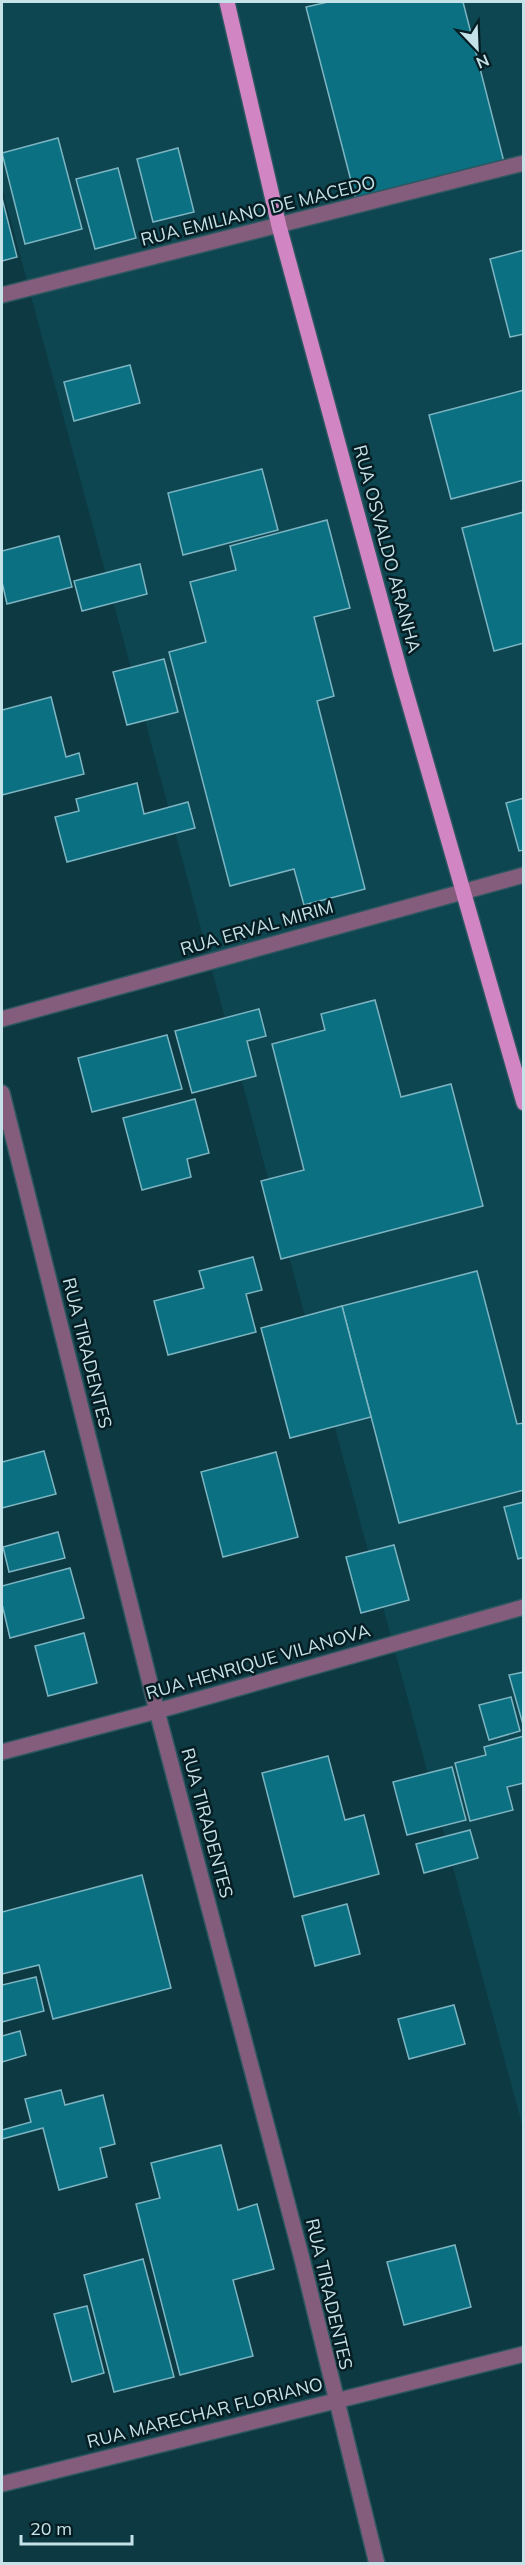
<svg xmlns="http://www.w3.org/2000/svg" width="525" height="2565" font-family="Mulish,sans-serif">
<rect width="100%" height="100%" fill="#0c3942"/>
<polygon fill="#0d4650" points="2,2 523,2 523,2128 2,188"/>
<g fill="#0a7082" stroke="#7cb4c1" stroke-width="1.5">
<polygon points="328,2 463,2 505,166 357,204 306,7"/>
<polygon points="58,138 82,229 25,244 2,153"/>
<polygon points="178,148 194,212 153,222 137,159"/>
<polygon points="118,168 136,238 95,249 76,179"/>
<polygon points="2,198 17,257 2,261"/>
<polygon points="524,250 524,334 510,337 490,259"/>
<polygon points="130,365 140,403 74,421 64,382"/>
<polygon points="524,390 524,480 451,499 429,415"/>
<polygon points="262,469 278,530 183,555 168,493"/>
<polygon points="524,512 524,643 494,651 462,528"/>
<polygon points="327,520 350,608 314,617 334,696 317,701 365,889 304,905 294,869 230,886 169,652 206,642 190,582 236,570 230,546"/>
<polygon points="59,536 72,587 7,604 2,582 2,551"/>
<polygon points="140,564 147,594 82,611 74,581"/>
<polygon points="164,659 178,712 127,725 113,672"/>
<polygon points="51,697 66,757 79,753 84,774 2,795 2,710"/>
<polygon points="137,783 144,814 188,802 195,828 67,862 55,817 79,811 76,799"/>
<polygon points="524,798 524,850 519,851 506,803"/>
<polygon points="375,1000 401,1097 451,1084 483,1206 281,1259 261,1181 304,1170 272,1044 325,1030 321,1014"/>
<polygon points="259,1009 266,1036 247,1041 256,1076 192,1093 175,1031"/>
<polygon points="167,1035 182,1089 92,1112 78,1058"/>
<polygon points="195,1099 209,1153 187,1159 191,1177 142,1190 123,1118"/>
<polygon points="253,1257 262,1290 246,1294 256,1332 168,1355 154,1301 204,1288 199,1271"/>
<polygon points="477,1271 517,1424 524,1423 524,1490 399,1523 342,1306"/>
<polygon points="342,1306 371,1417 290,1438 261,1328"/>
<polygon points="44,1451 56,1494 2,1508 2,1462"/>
<polygon points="276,1452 298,1537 223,1557 201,1472"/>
<polygon points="524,1502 524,1557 518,1559 504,1507"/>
<polygon points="58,1532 65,1558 9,1572 3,1547"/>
<polygon points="394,1545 409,1600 361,1613 346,1557"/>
<polygon points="70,1568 84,1618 10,1638 2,1604 2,1586"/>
<polygon points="84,1633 97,1683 48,1696 35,1646"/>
<polygon points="524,1672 524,1728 509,1675"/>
<polygon points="511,1697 520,1731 489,1740 479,1705"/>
<polygon points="524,1736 524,1783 507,1787 513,1810 470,1821 455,1763 486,1755 484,1747"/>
<polygon points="328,1756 345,1820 364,1815 379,1874 294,1897 262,1773"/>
<polygon points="452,1767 466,1820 407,1835 393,1782"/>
<polygon points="470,1830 478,1858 424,1873 416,1844"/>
<polygon points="142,1875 171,1988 53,2019 39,1965 2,1974 2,1912"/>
<polygon points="347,1904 360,1954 315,1966 302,1916"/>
<polygon points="36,1977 44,2011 2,2022 2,1985"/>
<polygon points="454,2005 465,2044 409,2059 398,2019"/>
<polygon points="20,2031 26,2055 2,2062 2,2036"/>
<polygon points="61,2090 65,2105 103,2095 115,2144 100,2148 107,2177 59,2190 43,2128 2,2139 2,2130 31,2122 25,2099"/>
<polygon points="221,2145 238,2210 257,2204 274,2269 233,2280 253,2356 180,2375 136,2204 160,2198 151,2163"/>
<polygon points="455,2245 471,2307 404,2325 387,2262"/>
<polygon points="143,2259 174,2377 114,2392 84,2275"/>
<polygon points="87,2306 104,2373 72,2382 54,2314"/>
</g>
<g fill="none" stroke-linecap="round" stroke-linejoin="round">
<g stroke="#2d5760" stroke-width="18">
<g id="minor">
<polyline points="2,295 524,163"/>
<polyline points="2,1019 524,875"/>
<polyline points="2,1093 157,1711 302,2259 377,2564"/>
<polyline points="2,1752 157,1711 524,1607"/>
<polyline points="2,2484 524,2354"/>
</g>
</g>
<g stroke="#2d5760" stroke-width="18">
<polyline id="major" points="227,2 279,226 401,675 524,1103"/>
</g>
<use href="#minor" stroke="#835d7b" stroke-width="15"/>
<use href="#major" stroke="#d185c2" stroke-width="15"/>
</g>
<g text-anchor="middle" stroke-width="5" stroke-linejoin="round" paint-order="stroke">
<g font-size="18" fill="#c6e2e9" stroke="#061e23">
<text transform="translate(258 211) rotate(-14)" y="6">RUA EMILIANO DE MACEDO</text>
<text transform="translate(387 549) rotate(75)" y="6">RUA OSVALDO ARANHA</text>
<text transform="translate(257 928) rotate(-16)" y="6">RUA ERVAL MIRIM</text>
<text transform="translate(87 1353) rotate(76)" y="6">RUA TIRADENTES</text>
<text transform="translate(258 1662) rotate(-16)" y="6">RUA HENRIQUE VILANOVA</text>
<text transform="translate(207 1823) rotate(75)" y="6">RUA TIRADENTES</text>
<text transform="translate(329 2294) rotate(77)" y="6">RUA TIRADENTES</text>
<text transform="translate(205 2413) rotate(-14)" y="6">RUA MARECHAR FLORIANO</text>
</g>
</g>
<rect width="525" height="2565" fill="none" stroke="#c6e2e9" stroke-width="6"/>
<g transform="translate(477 48) rotate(157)" stroke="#061e23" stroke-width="4.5" paint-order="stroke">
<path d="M0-4.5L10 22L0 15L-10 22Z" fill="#c6e2e9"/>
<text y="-9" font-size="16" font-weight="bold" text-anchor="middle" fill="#c6e2e9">N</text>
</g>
<path d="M21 2535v9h111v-9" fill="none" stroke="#c6e2e9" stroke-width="3"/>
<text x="30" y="2535" font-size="18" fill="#c6e2e9" stroke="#061e23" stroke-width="4.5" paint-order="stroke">20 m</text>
</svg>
